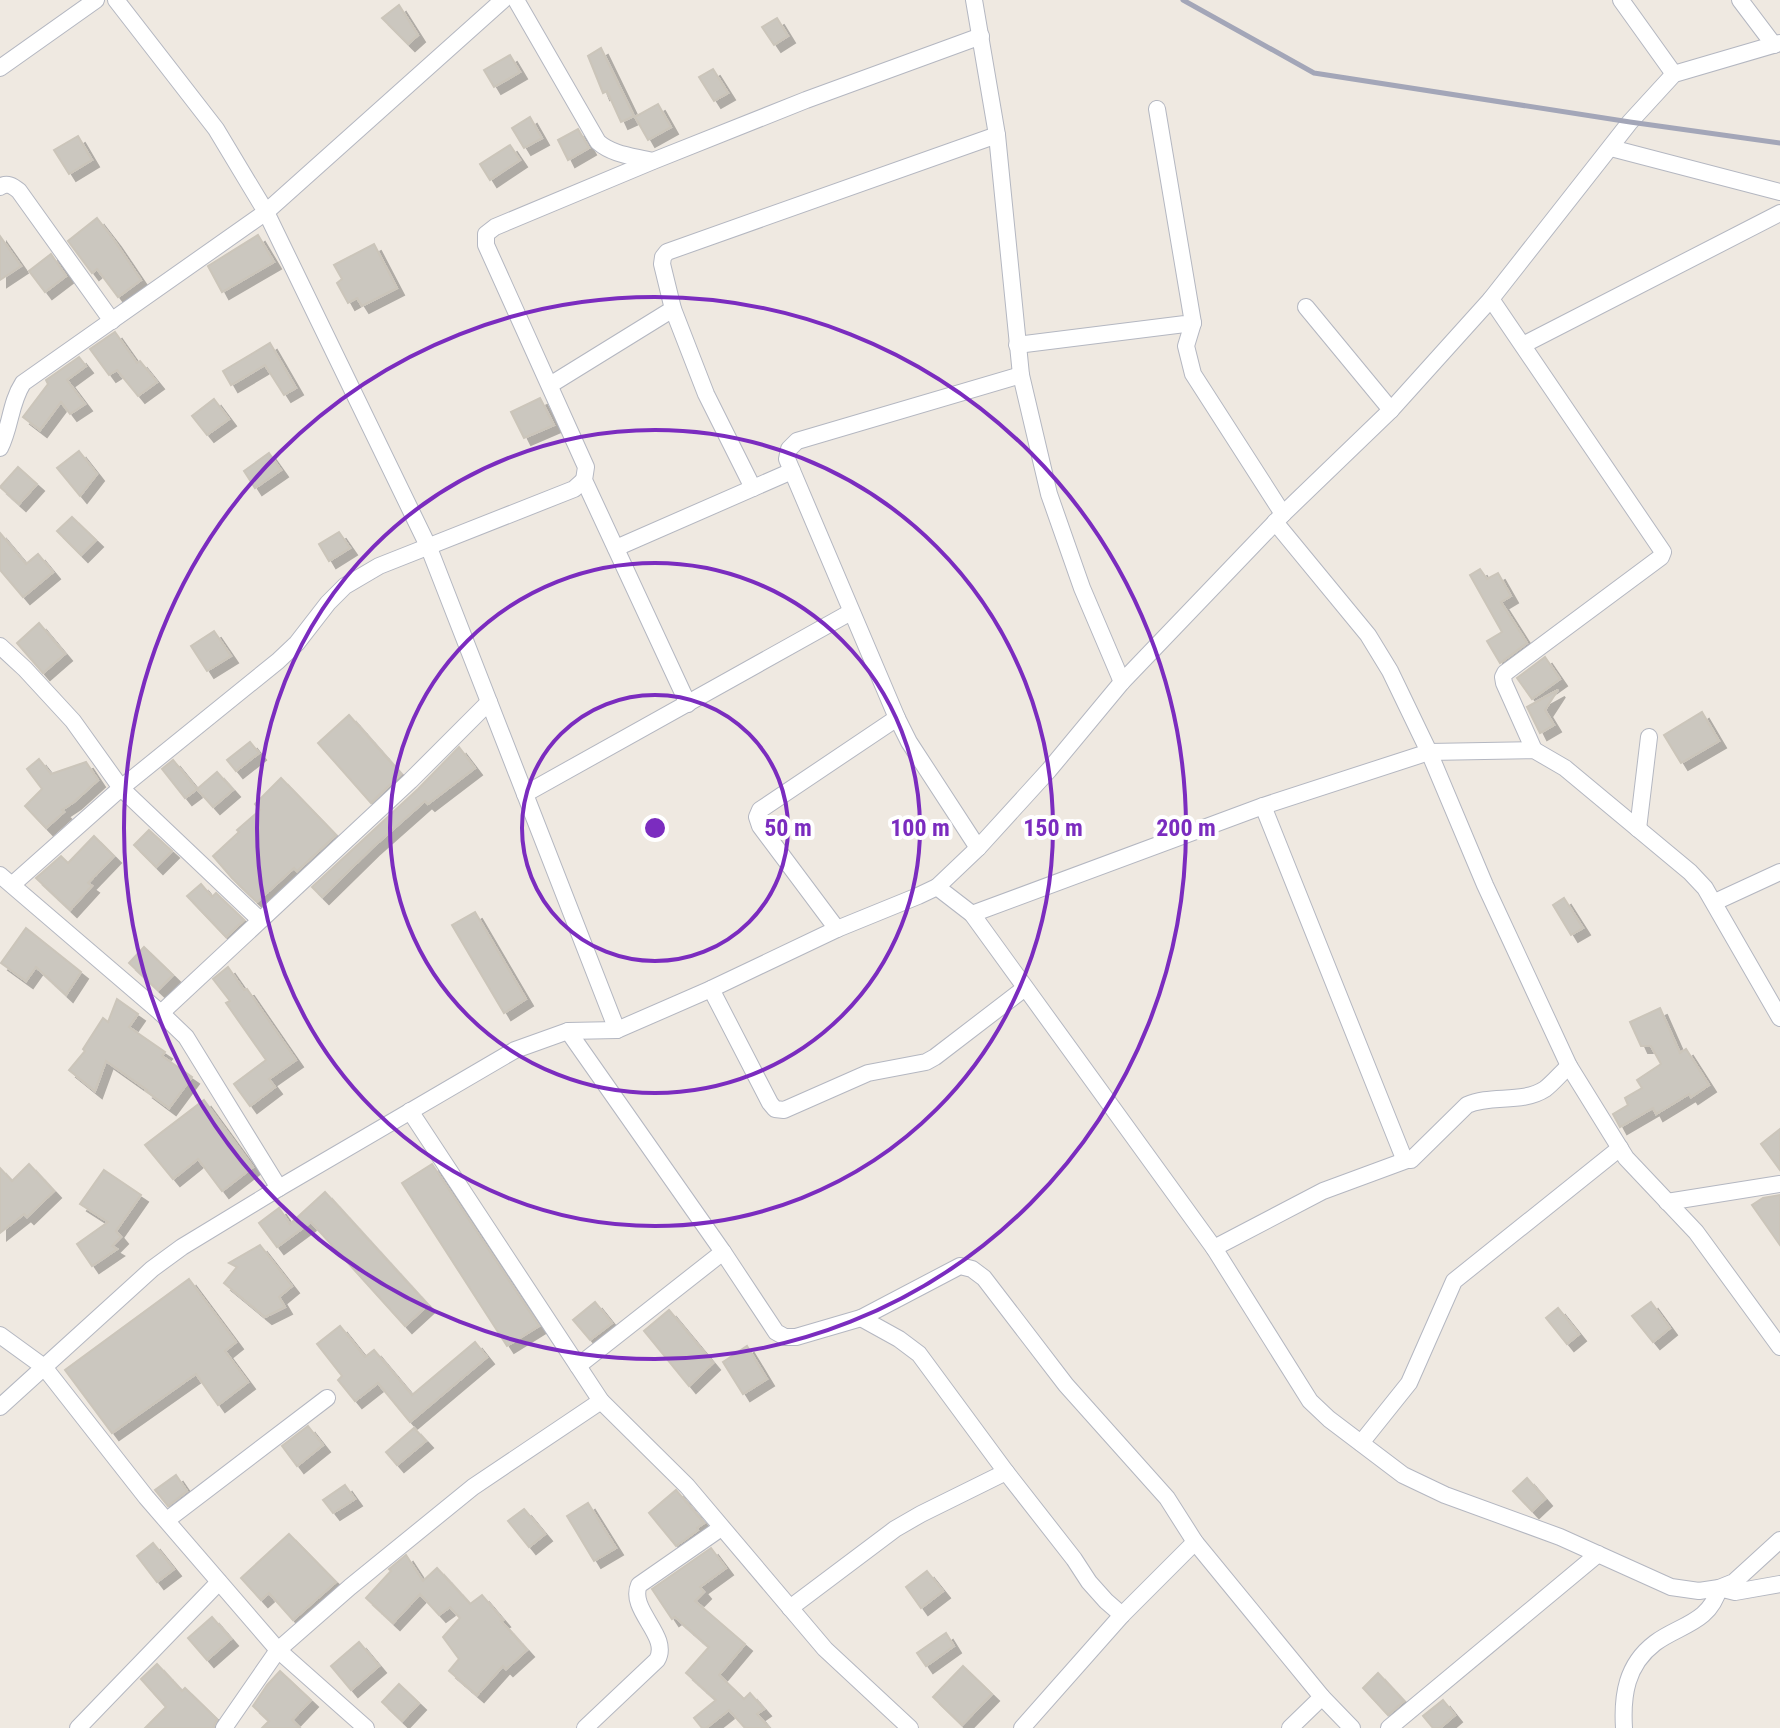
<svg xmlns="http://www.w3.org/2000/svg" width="1780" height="1728" font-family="'Roboto Condensed',sans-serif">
<defs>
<filter id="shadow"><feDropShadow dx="7" dy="7" stdDeviation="0" flood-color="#0004"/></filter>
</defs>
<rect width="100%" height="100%" fill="#efe9e1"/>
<g fill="#cbc7bf" stroke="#cbc5ba" stroke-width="2" filter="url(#shadow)">
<polygon points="399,5 418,35 408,44 382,18"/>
<polygon points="777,18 788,36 774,45 762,27"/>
<polygon points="601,48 634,116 621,122 607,91 603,93 588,56"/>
<polygon points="510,55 520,72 494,87 484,70"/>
<polygon points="713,69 728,93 714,101 699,77"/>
<polygon points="658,104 671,127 648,140 635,117"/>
<polygon points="530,117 542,138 524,148 512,128"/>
<polygon points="578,129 589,148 568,160 558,140"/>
<polygon points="78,136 92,160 69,174 54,150"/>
<polygon points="510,145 520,160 490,180 480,164"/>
<polygon points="97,218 114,240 141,280 118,297 97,269 92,273 68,241"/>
<polygon points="258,235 274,262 222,292 208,266"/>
<polygon points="0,236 21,266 0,280"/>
<polygon points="374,244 397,288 362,306 357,298 348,303 337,283 342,279 334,265"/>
<polygon points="51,254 66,276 45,292 29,271"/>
<polygon points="115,332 137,363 140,361 157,382 138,396 117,370 109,375 90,349"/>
<polygon points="270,343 296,388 284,395 265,365 231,385 223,371"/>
<polygon points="79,357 86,366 67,380 85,404 70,414 61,402 40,430 23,417 48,384 46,380"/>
<polygon points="540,398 554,425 524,438 511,412"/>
<polygon points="214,399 229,419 207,435 192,416"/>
<polygon points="79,451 97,474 80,496 57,468"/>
<polygon points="269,453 281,470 255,488 244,471"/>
<polygon points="18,467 37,484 19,504 0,487"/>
<polygon points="72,517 96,540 81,555 57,531"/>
<polygon points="339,532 350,548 329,561 319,544"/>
<polygon points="0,533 26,564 38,554 53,572 23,597 0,570"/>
<polygon points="1480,569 1487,579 1498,573 1511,596 1501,602 1527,643 1500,663 1487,641 1502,632 1470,575"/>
<polygon points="39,623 65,654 43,673 17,643"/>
<polygon points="214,631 231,656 207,671 191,646"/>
<polygon points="1545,657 1560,679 1532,699 1517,678"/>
<polygon points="1558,690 1545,710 1554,725 1540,733 1527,707"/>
<polygon points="1702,712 1719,741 1681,763 1664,735"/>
<polygon points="349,715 401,774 371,803 318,743"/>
<polygon points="250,742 259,753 236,771 227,760"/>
<polygon points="459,747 475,768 428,804 425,801 372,848 322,897 312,887 418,789"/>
<polygon points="39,759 51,774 86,762 98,780 74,802 62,810 64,812 46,828 25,806 42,789 27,769"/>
<polygon points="173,760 197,789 185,798 162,769"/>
<polygon points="217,772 233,790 213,807 197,789"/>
<polygon points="281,778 336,835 297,871 294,868 257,902 232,878 213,856 239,832 237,830 260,810 255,804"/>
<polygon points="149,830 172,851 156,867 134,845"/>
<polygon points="94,836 114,856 88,883 92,886 70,910 36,878 61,856 68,863"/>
<polygon points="201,884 212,897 216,893 244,920 226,937 187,896"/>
<polygon points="1564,898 1583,928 1571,935 1553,905"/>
<polygon points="475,912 526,999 504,1013 452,925"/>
<polygon points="26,928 81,972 66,995 36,967 26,981 1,963"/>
<polygon points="144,947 173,975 158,990 129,963"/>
<polygon points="228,967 244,990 247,989 296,1060 269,1079 275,1087 250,1106 234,1084 266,1060 226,1003 230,1001 213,979"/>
<polygon points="117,999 138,1014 129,1027 165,1052 162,1056 192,1077 169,1108 146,1091 147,1090 106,1061 95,1091 69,1070 85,1051 83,1049 103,1018 108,1022"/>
<polygon points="1660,1008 1680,1053 1686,1049 1709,1085 1691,1097 1689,1094 1656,1114 1653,1108 1620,1127 1613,1114 1628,1105 1625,1098 1642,1088 1637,1080 1661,1064 1651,1046 1641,1046 1630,1022"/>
<polygon points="204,1100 253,1167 222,1191 198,1159 173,1179 145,1145"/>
<polygon points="1780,1129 1780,1170 1761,1144"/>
<polygon points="29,1164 54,1191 27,1217 24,1214 0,1233 0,1168 12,1181"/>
<polygon points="432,1164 539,1326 507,1346 402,1183"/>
<polygon points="104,1170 141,1195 116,1231 121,1237 112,1246 117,1249 92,1266 77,1244 108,1222 80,1204"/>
<polygon points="325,1192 428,1305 405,1326 311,1222 277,1247 259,1223 279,1208 290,1224"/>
<polygon points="1780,1195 1780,1245 1752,1205 1763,1198"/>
<polygon points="260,1245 292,1286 279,1297 285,1307 265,1317 224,1283 237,1267 229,1263"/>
<polygon points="189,1279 236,1342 225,1351 248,1382 218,1405 196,1374 112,1433 65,1370"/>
<polygon points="595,1302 612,1323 590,1340 573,1320"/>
<polygon points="1651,1302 1670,1328 1653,1342 1632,1316"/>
<polygon points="1558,1308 1579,1334 1567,1344 1546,1318"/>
<polygon points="669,1310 713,1363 689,1386 644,1331"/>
<polygon points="340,1326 365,1357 374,1350 412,1395 475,1342 487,1357 410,1422 378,1383 355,1401 338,1380 342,1376 317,1344"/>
<polygon points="747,1346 767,1379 743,1394 723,1362"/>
<polygon points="308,1426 323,1445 297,1466 282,1446"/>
<polygon points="414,1428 426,1441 397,1465 386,1452"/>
<polygon points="176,1475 187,1491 168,1506 155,1490"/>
<polygon points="1527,1478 1545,1499 1532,1511 1513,1491"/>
<polygon points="345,1485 355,1499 333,1513 323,1500"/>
<polygon points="676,1490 704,1523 697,1528 698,1530 676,1546 649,1513"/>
<polygon points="588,1503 616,1548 594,1561 567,1516"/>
<polygon points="524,1509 545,1534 529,1547 508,1521"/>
<polygon points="289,1534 336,1582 293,1620 269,1593 261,1600 241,1578"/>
<polygon points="153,1543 174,1569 157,1582 137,1556"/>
<polygon points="711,1548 726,1568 700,1587 704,1592 695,1601 745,1644 719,1675 744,1699 750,1693 764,1709 757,1714 769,1728 745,1728 729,1710 706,1728 702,1728 694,1718 716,1700 686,1673 709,1647 675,1617 672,1619 652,1589"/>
<polygon points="406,1555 423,1581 437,1568 470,1604 482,1595 503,1620 501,1621 527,1650 506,1669 503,1666 477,1695 449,1671 459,1659 443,1637 460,1618 450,1607 439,1615 420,1594 393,1623 366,1598 391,1571 389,1569"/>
<polygon points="927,1571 943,1591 921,1608 906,1587"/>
<polygon points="212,1617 231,1639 207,1660 188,1638"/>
<polygon points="946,1633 954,1646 926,1666 917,1653"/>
<polygon points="359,1642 379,1666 351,1690 331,1666"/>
<polygon points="157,1664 182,1691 185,1688 217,1719 213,1728 145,1728 166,1707 141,1679"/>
<polygon points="963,1666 992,1694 962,1725 933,1697"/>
<polygon points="280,1671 311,1700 292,1720 300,1728 262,1728 269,1721 253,1706 267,1685"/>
<polygon points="1378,1673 1404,1701 1388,1715 1363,1688"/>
<polygon points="399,1684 419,1703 402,1721 382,1702"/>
<polygon points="1443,1700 1455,1715 1440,1728 1433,1728 1423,1716"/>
</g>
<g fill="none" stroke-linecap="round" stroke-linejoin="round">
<g stroke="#b4b7c1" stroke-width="18">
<g id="minor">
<polyline points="116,0 216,129 266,212 429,548 617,1030"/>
<path d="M516,0l82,142c15,13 35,14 54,19"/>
<polyline points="974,0 997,135 1021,375 1049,494 1082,588 1122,682"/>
<polyline points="1621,0 1674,74"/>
<polyline points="1740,0 1774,45"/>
<polyline points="0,68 96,0"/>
<polyline points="1611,148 1780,192"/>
<path d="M0,187c7,-5 13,-1 19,4l93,130"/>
<polyline points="1491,299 1663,552 1661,557 1505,673 1503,677 1504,683 1534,750"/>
<polyline points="1306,307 1391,410"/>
<polyline points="1193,323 1186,346 1193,374 1283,514"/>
<polyline points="1017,345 1193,323 1157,109"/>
<polyline points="1523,345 1780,213"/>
<polyline points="550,385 673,309"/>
<path d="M0,448c11,-22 10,-45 23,-65l243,-171 237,-212"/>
<polyline points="753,488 706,394 673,309 662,264 663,257 667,252 997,135"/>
<polyline points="1275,522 1368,635 1390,671 1429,752 1485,885 1569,1066 1626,1158 1696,1232 1780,1347"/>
<polyline points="616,548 792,471"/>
<polyline points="0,646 25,669 73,721 121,788 260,920"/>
<polyline points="688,704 584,480 586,467 486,245 486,234 495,227 653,161 806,100 981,36"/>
<polyline points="525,794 851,612"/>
<polyline points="1263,806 1403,1156 1407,1160"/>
<polyline points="1638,829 1649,737"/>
<polyline points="978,848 909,742 897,718 787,459 789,449 797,441 1021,375"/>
<polyline points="0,875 161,1013 186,1037 279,1188"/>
<polyline points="13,884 121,788 278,661 297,643 328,603 345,586 379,566 574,489 584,480"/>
<polyline points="937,887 972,914 1214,1248 1310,1401 1329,1419 1403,1475 1445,1495 1560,1537 1671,1587 1699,1591 1719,1588 1734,1582 1780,1540"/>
<polyline points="1715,902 1780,872"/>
<polyline points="972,914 1263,806 1429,752 1534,750 1565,768 1690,872 1705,888 1780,1018"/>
<polyline points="837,929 760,826 757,817 760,810 897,718"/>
<polyline points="711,989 770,1103 775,1109 784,1110 868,1073 926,1062 935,1057 1025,988"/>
<polyline points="161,1013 410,781 489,702"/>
<polyline points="568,1031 723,1252 776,1332 785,1337 796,1337 861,1318 960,1266 972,1269 984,1278 1066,1385 1167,1498 1195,1542 1322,1697 1352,1728"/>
<polyline points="410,1111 601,1401 687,1486 825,1649 910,1728"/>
<polyline points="1667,1202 1780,1184"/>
<path d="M1214,1248l109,-57 84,-31h4l56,-55c24,-11 55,-1 78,-16 8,-6 16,-16 24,-23"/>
<polyline points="861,1318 899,1339 919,1354 1006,1472 1074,1559 1089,1582 1106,1601 1122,1615"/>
<polyline points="0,1335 44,1367 146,1497 278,1650 366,1728"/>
<polyline points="578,1366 723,1252"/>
<polyline points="0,1407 152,1269 182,1247 279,1188 515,1050 568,1031 617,1030 711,989 837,929 918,896 937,887 978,848 1049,770 1122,682 1283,514 1391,410 1491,299 1630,122 1674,74 1780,43"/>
<polyline points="1361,1443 1409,1383 1454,1281 1620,1148"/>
<polyline points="167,1520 327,1398"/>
<polyline points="790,1608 895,1529 921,1514 1006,1472"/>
<polyline points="78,1728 219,1582"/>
<polyline points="224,1728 278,1650 350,1587 473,1487 601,1401"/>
<path d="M585,1728l72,-68c14,-24 -29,-50 -18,-75l82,-57"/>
<polyline points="1022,1728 1122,1615 1195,1542"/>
<polyline points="1290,1728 1322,1697"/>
<polyline points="1389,1728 1598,1554"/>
<path d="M1624,1728c-2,-32 2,-63 31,-85 24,-18 55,-20 64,-55l16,4 45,-8"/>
</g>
</g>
<use href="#minor" stroke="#fff" stroke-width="16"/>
<polyline stroke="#a3a6b8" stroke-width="5" points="1183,0 1314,73 1630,122 1780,143"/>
</g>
<g fill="none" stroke="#7b2cbf" stroke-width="4">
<circle cx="655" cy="828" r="133"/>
<circle cx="655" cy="828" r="265"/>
<circle cx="655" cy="828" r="398"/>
<circle cx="655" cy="828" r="531"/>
</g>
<circle cx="655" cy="828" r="12" fill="#7b2cbf" stroke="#fff" stroke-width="4"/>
<g font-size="24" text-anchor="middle" font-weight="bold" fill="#7b2cbf" stroke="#fff" stroke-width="8" stroke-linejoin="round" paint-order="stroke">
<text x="788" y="836">50 m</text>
<text x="920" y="836">100 m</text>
<text x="1053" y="836">150 m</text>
<text x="1186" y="836">200 m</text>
</g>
</svg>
